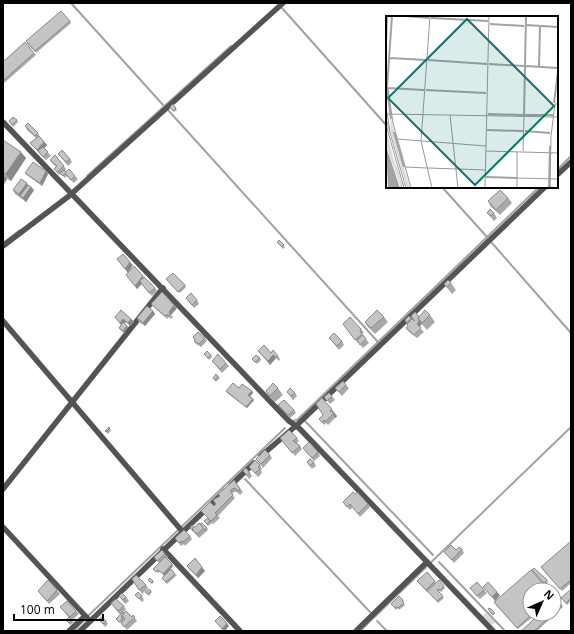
<svg xmlns="http://www.w3.org/2000/svg" width="574" height="634" font-family="'Open Sans',sans-serif">
<rect width="100%" height="100%" fill="#fff"/>
<polygon fill="#dbdbdb" points="486,613 496,623 490,625 482,616"/>
<g fill="none" stroke-linecap="round" stroke-linejoin="round">
<g stroke="#a2a2a2" stroke-width="2">
<polyline points="71,3 164,106"/>
<polyline points="282,8 387,126"/>
<polyline points="168,110 378,342"/>
<polyline points="557,170 571,156"/>
<polyline points="87,176 231,46"/>
<polyline points="442,187 487,237"/>
<polyline points="3,243 20,230"/>
<polyline points="492,243 571,333"/>
<polyline points="293,421 297,420 539,187"/>
<polyline points="305,421 433,555"/>
<polyline points="245,479 370,612"/>
<polyline points="439,562 505,631"/>
<polyline points="377,621 387,631"/>
<polyline points="74,631 88,616 285,428"/>
<polyline points="360,631 571,427"/>
</g>
<g stroke="#545454" stroke-width="5.5">
<polyline points="3,122 289,421 299,428 493,631"/>
<polyline points="557,175 571,162"/>
<polyline points="3,246 69,196 283,3"/>
<polyline points="3,321 182,531"/>
<polyline points="261,456 298,424 545,187"/>
<polyline points="231,485 254,463"/>
<polyline points="3,489 163,288"/>
<polyline points="3,527 90,621"/>
<polyline points="163,549 240,631"/>
<polyline points="69,631 85,616"/>
<polyline points="80,631 225,491"/>
<polyline points="356,631 427,562"/>
</g>
</g>
<g fill="#a9a9a9">
<polygon points="61,11 71,23 36,53 27,43"/>
<polygon points="34,53 36,55 3,84 3,62"/>
<polygon points="173,104 177,110 174,112 170,107"/>
<polygon points="17,120 18,122 13,127 9,121"/>
<polygon points="25,126 38,133 40,137 47,145 44,148 51,156 46,160 30,143 36,138 27,130"/>
<polygon points="3,140 26,158 11,181 6,178 7,179 4,184 3,183"/>
<polygon points="58,154 70,159 72,162 68,166"/>
<polygon points="55,155 66,169 65,171 66,172 75,176 78,179 74,183 67,176 65,178 61,174 59,175 54,169 56,167 52,163 50,160"/>
<polygon points="46,171 48,174 42,186 28,176 25,173"/>
<polygon points="28,185 31,187 34,190 26,202 15,194 13,190"/>
<polygon points="508,198 512,203 500,215 491,207 488,201"/>
<polygon points="487,213 494,213 497,218 494,221"/>
<polygon points="279,240 285,247 283,249 277,242"/>
<polygon points="144,277 155,288 157,291 152,296 142,284 137,289 129,278"/>
<polygon points="166,279 185,285 186,287 180,293"/>
<polygon points="451,283 456,290 452,294 444,284"/>
<polygon points="186,298 197,300 199,304 194,308"/>
<polygon points="151,304 177,308 171,315 173,317 171,319 169,317 167,319 154,307"/>
<polygon points="153,311 155,314 145,326 139,322 137,318"/>
<polygon points="430,315 435,322 427,330 422,324 419,327 424,332 417,338 408,331 406,328 408,326 405,320 409,316 413,320 411,316 419,317"/>
<polygon points="115,317 131,319 134,322 130,326 126,322 124,323 128,327 124,333 119,328 121,325"/>
<polygon points="384,317 388,322 375,334 368,327 365,322"/>
<polygon points="343,324 361,329 364,333 362,334 369,343 363,348 359,343 358,343"/>
<polygon points="193,337 205,338 207,341 201,347 196,344 194,341 195,340"/>
<polygon points="329,338 342,341 344,345 339,350"/>
<polygon points="258,351 271,353 278,356 280,359 279,361 276,358 270,365"/>
<polygon points="204,354 211,355 212,357 209,360"/>
<polygon points="260,358 261,360 257,364 252,359"/>
<polygon points="212,361 226,363 229,366 222,373"/>
<polygon points="218,376 220,378 216,382 213,378"/>
<polygon points="346,385 349,388 342,396 335,388"/>
<polygon points="239,388 252,391 253,393 250,396 254,400 247,408 227,393 226,391"/>
<polygon points="278,388 283,395 275,402 270,398 266,391"/>
<polygon points="287,392 295,393 297,396 293,400"/>
<polygon points="332,396 335,400 330,404 324,397"/>
<polygon points="278,405 294,410 296,413 290,418"/>
<polygon points="332,409 337,416 328,425 326,423 324,425 319,419"/>
<polygon points="109,427 111,430 108,434 105,431"/>
<polygon points="280,438 297,438 299,441 297,443 300,446 302,449 295,456"/>
<polygon points="303,448 318,452 320,456 314,461"/>
<polygon points="270,455 272,458 263,468 256,459"/>
<polygon points="307,462 314,462 316,466 312,469"/>
<polygon points="260,465 262,469 261,470 262,473 258,477 249,467"/>
<polygon points="243,471 250,473 252,476 249,479"/>
<polygon points="234,480 243,492 240,495 237,492 234,492 232,494 235,498 218,516 220,518 213,524 212,523 208,526 204,521 208,518 201,511 214,506"/>
<polygon points="355,494 368,504 370,507 360,517 353,507 350,510 343,502"/>
<polygon points="194,527 207,528 208,530 199,538 190,528"/>
<polygon points="190,536 192,539 185,546 184,544 181,546 175,538"/>
<polygon points="571,541 571,583 562,591 542,569"/>
<polygon points="462,549 464,553 454,563 444,552"/>
<polygon points="165,554 168,557 166,559 173,566 164,576 160,571 158,573 153,569 159,563 154,557"/>
<polygon points="187,566 205,571 198,578 189,569"/>
<polygon points="532,570 547,580 548,582 546,585"/>
<polygon points="427,572 436,583 444,586 445,588 441,592 440,591 438,592 444,598 438,603 428,591 427,592 418,582"/>
<polygon points="175,574 177,575 167,584 162,578"/>
<polygon points="150,578 154,582 152,584 148,580"/>
<polygon points="132,579 146,585 148,588 142,594"/>
<polygon points="470,588 484,590 487,593 480,599"/>
<polygon points="571,589 571,601 567,605 561,598"/>
<polygon points="57,590 60,594 49,604 38,591"/>
<polygon points="151,591 152,592 149,596 145,592"/>
<polygon points="135,595 142,596 144,600 142,602"/>
<polygon points="119,596 126,597 129,601 125,604"/>
<polygon points="403,600 404,602 403,603 405,605 399,610 398,608 396,610 391,604"/>
<polygon points="554,601 562,606 563,607 537,631 521,631 540,614 554,614"/>
<polygon points="111,603 124,606 126,610 123,612 124,613 132,617 133,615 137,621 127,630 121,623 123,621 120,623 117,620 120,615"/>
<polygon points="495,604 530,614 536,614 518,629"/>
<polygon points="60,607 76,611 79,614 72,620 74,622 70,625 66,620 69,618"/>
<polygon points="99,619 106,621 108,624 105,627"/>
</g>
<g fill="#898989">
<polygon points="44,142 47,145 40,154 37,150"/>
<polygon points="21,152 26,158 11,181 6,174"/>
<polygon points="46,171 48,174 42,186 40,183"/>
<polygon points="5,176 7,179 4,184 3,182 3,179"/>
<polygon points="27,183 29,187 20,196 21,198 19,194"/>
<polygon points="31,187 34,190 26,202 23,198"/>
<polygon points="130,262 133,265 128,273 125,269"/>
<polygon points="143,276 145,280 137,289 135,286"/>
<polygon points="174,305 177,308 171,315 169,312"/>
<polygon points="153,311 155,314 145,326 143,323"/>
<polygon points="123,319 126,322 122,326 120,323"/>
<polygon points="131,319 134,322 130,326 128,323"/>
<polygon points="419,321 422,324 419,327 417,324"/>
<polygon points="127,326 128,327 124,333 123,331"/>
<polygon points="273,355 276,358 270,365 268,361"/>
<polygon points="252,391 253,393 249,397 248,395"/>
<polygon points="253,399 254,400 247,408 246,407"/>
<polygon points="334,413 337,416 336,418 333,415"/>
<polygon points="172,564 173,566 164,576 163,574"/>
<polygon points="202,567 205,571 198,578 196,575"/>
<polygon points="497,592 500,595 495,601 492,597"/>
<polygon points="227,623 229,626 225,631 224,631 222,629"/>
</g>
<g fill="#c4c4c4" stroke="#898989">
<polygon points="61,11 70,21 35,51 26,41"/>
<polygon points="25,42 34,53 3,81 3,62"/>
<polygon points="173,104 176,108 173,111 170,107"/>
<polygon points="13,117 17,120 12,125 9,121"/>
<polygon points="28,123 38,133 35,136 25,126"/>
<polygon points="39,136 44,142 37,150 30,143"/>
<polygon points="3,140 21,152 6,174 3,172"/>
<polygon points="43,147 48,152 43,157 38,151"/>
<polygon points="62,150 70,159 66,162 58,154"/>
<polygon points="55,155 64,166 57,172 54,169 57,166 50,160"/>
<polygon points="33,162 46,171 40,183 25,173"/>
<polygon points="69,169 75,176 71,180 65,173"/>
<polygon points="64,170 66,172 63,176 60,173"/>
<polygon points="21,179 27,183 19,194 13,190"/>
<polygon points="28,185 31,187 23,198 20,196"/>
<polygon points="500,190 508,198 496,210 488,201"/>
<polygon points="490,209 494,213 491,216 487,213"/>
<polygon points="279,240 284,245 282,247 277,242"/>
<polygon points="123,254 130,262 125,269 117,259"/>
<polygon points="134,266 143,276 135,286 126,275"/>
<polygon points="173,273 185,285 178,292 166,279"/>
<polygon points="144,277 155,288 149,293 141,283 140,281"/>
<polygon points="448,280 451,283 447,287 444,284"/>
<polygon points="162,292 174,305 169,312 170,314 168,316 167,314 165,316 151,304"/>
<polygon points="191,293 197,300 192,305 186,298"/>
<polygon points="147,306 153,311 143,323 137,318"/>
<polygon points="121,310 131,319 128,323 123,319 120,323 115,317"/>
<polygon points="377,310 384,317 371,328 365,322"/>
<polygon points="425,310 430,315 422,323 418,318"/>
<polygon points="415,312 419,317 418,318 419,321 417,324 421,328 414,335 406,328 408,326 407,324 412,319 415,321 411,316"/>
<polygon points="409,316 411,318 407,323 405,320"/>
<polygon points="350,317 361,329 360,331 362,334 355,340 343,324"/>
<polygon points="123,322 127,326 123,331 119,328"/>
<polygon points="198,332 205,338 199,344 194,341 195,340 193,337"/>
<polygon points="334,333 342,341 337,346 329,338"/>
<polygon points="363,335 366,339 360,345 357,340"/>
<polygon points="264,345 271,353 273,350 278,356 276,357 273,355 268,361 258,351"/>
<polygon points="207,351 211,355 208,358 204,354"/>
<polygon points="218,354 226,363 220,369 212,361"/>
<polygon points="256,355 260,358 255,362 252,359"/>
<polygon points="216,374 218,376 215,380 213,378"/>
<polygon points="343,381 346,385 339,392 335,388"/>
<polygon points="233,383 239,388 242,384 252,391 248,395 253,399 246,407 226,391"/>
<polygon points="273,383 278,388 270,396 266,391"/>
<polygon points="290,388 295,393 291,396 287,392"/>
<polygon points="329,393 332,396 327,401 324,397"/>
<polygon points="322,398 332,409 330,411 334,413 325,422 324,420 322,422 319,419 323,415 316,404"/>
<polygon points="284,400 294,410 288,415 278,405"/>
<polygon points="109,427 110,428 106,432 105,431"/>
<polygon points="289,430 297,438 293,441 300,446 292,453 280,438"/>
<polygon points="309,442 318,452 312,458 303,448"/>
<polygon points="265,450 270,455 261,464 256,459"/>
<polygon points="310,459 314,462 310,466 307,462"/>
<polygon points="255,460 260,465 258,467 260,469 255,473 249,467"/>
<polygon points="246,468 250,473 247,475 243,471"/>
<polygon points="234,480 240,489 238,491 235,488 232,489 230,491 233,495 215,513 217,515 211,521 201,511 210,502 214,506 216,504 213,500 220,496 218,494"/>
<polygon points="353,492 355,494 357,492 368,504 358,514 350,504 347,507 343,502"/>
<polygon points="208,518 210,521 207,524 204,521"/>
<polygon points="199,523 204,528 197,534 192,529"/>
<polygon points="202,523 207,528 205,530 200,524"/>
<polygon points="192,525 194,527 192,529 193,531 190,528"/>
<polygon points="184,530 190,536 183,542 182,541 179,543 175,538"/>
<polygon points="571,541 571,580 560,589 541,567"/>
<polygon points="451,545 456,550 459,547 462,549 452,560 444,552"/>
<polygon points="162,550 165,554 157,561 154,557"/>
<polygon points="165,557 172,564 163,574 158,570 156,572 153,569"/>
<polygon points="195,558 202,567 196,575 187,566"/>
<polygon points="534,568 547,580 544,583 532,570"/>
<polygon points="171,569 175,574 166,582 162,578"/>
<polygon points="531,570 549,590 530,590 530,614 532,614 517,628 494,602"/>
<polygon points="427,572 435,581 426,590 417,581"/>
<polygon points="136,575 146,585 139,590 132,579"/>
<polygon points="150,578 153,581 151,583 148,580"/>
<polygon points="48,580 57,590 47,601 38,591"/>
<polygon points="439,580 444,586 440,590 438,589 437,590 443,596 437,601 427,591"/>
<polygon points="477,582 484,590 477,596 470,588"/>
<polygon points="488,582 497,592 492,597 483,587"/>
<polygon points="149,589 151,591 148,594 145,592"/>
<polygon points="571,589 571,598 566,603 561,598"/>
<polygon points="138,592 142,596 139,599 135,595"/>
<polygon points="122,593 126,597 123,600 119,596"/>
<polygon points="399,596 403,600 402,601 404,603 398,608 397,607 395,608 391,604"/>
<polygon points="116,599 124,606 118,611 111,603"/>
<polygon points="556,599 562,606 554,613 554,601"/>
<polygon points="67,601 76,611 70,617 60,607"/>
<polygon points="490,608 495,613 493,615 488,609"/>
<polygon points="126,611 132,617 133,615 135,617 124,627 121,623 125,619 122,615"/>
<polygon points="123,612 124,613 121,617 123,618 119,622 116,619"/>
<polygon points="540,614 553,614 534,631 521,631"/>
<polygon points="220,616 227,623 222,629 215,621"/>
<polygon points="69,617 72,620 69,623 66,620"/>
<polygon points="102,617 106,621 103,624 99,619"/>
</g>
<g transform="translate(386 16)">
<rect width="172" height="172" fill="#fff"/>
<path d="M4,98l9,38 11,36h-3l-16,-55zM0,111l7,30 11,31h-3l-15,-43z" fill="#dbdbdb"/>
<path d="M0,130l14,42h-12z" fill="#a2a2a2"/>
<path fill="none" stroke="#a2a2a2" stroke-width="2" d="M19,0l24,2M45,2l57,3M104,8l34,2M140,9l32,2M0,27l1,-27M4,42l36,2M42,44l59,4M103,48l35,2M140,50l32,2M153,51l1,-41M2,72l36,2M40,74l60,3M168,87l4,-31M102,98l35,1M139,99h28M138,100l2,-100M5,103l-4,-31 5,-72M101,114l36,1M139,115l25,2M8,116l10,35M100,161l31,1M163,172l1,-42"/>
<path fill="none" stroke="#999" stroke-width="1" d="M44,0l-9,125 11,47M2,73l5,34 18,65M0,90l4,26M2,98l170,3M64,99l8,73M0,103l20,69M0,109l18,63M11,123l89,7M100,135l72,2M137,135l1,-35M131,136v36M19,151l22,1M42,152l58,2M131,162l41,1M99,172l4,-172M164,172l1,-52 4,-32h3"/>
<path fill="#0f766e" fill-opacity="0.15" stroke="#0f766e" stroke-width="2" d="M81,3l87,87 -79,79 -87,-87z"/>
<rect width="172" height="172" fill="none" stroke="#000" stroke-width="2"/>
</g>
<rect width="574" height="634" fill="none" stroke="#000000" stroke-width="8"/>
<g transform="translate(542 602) rotate(45)"><circle r="19" fill="#ffffff" stroke="#999999"/>
<path d="M0-3L7 15L0 10L-7 15Z" fill="#000000"/>
<text y="-6" font-size="11" font-weight="bold" text-anchor="middle" fill="#000000">N</text>
</g>
<path d="M14 614v6h89v-6" fill="none" stroke="#000000" stroke-width="2"/>
<text x="20" y="614" font-size="12" fill="#000000" stroke="#ffffff" stroke-width="3" paint-order="stroke">100 m</text>
</svg>
